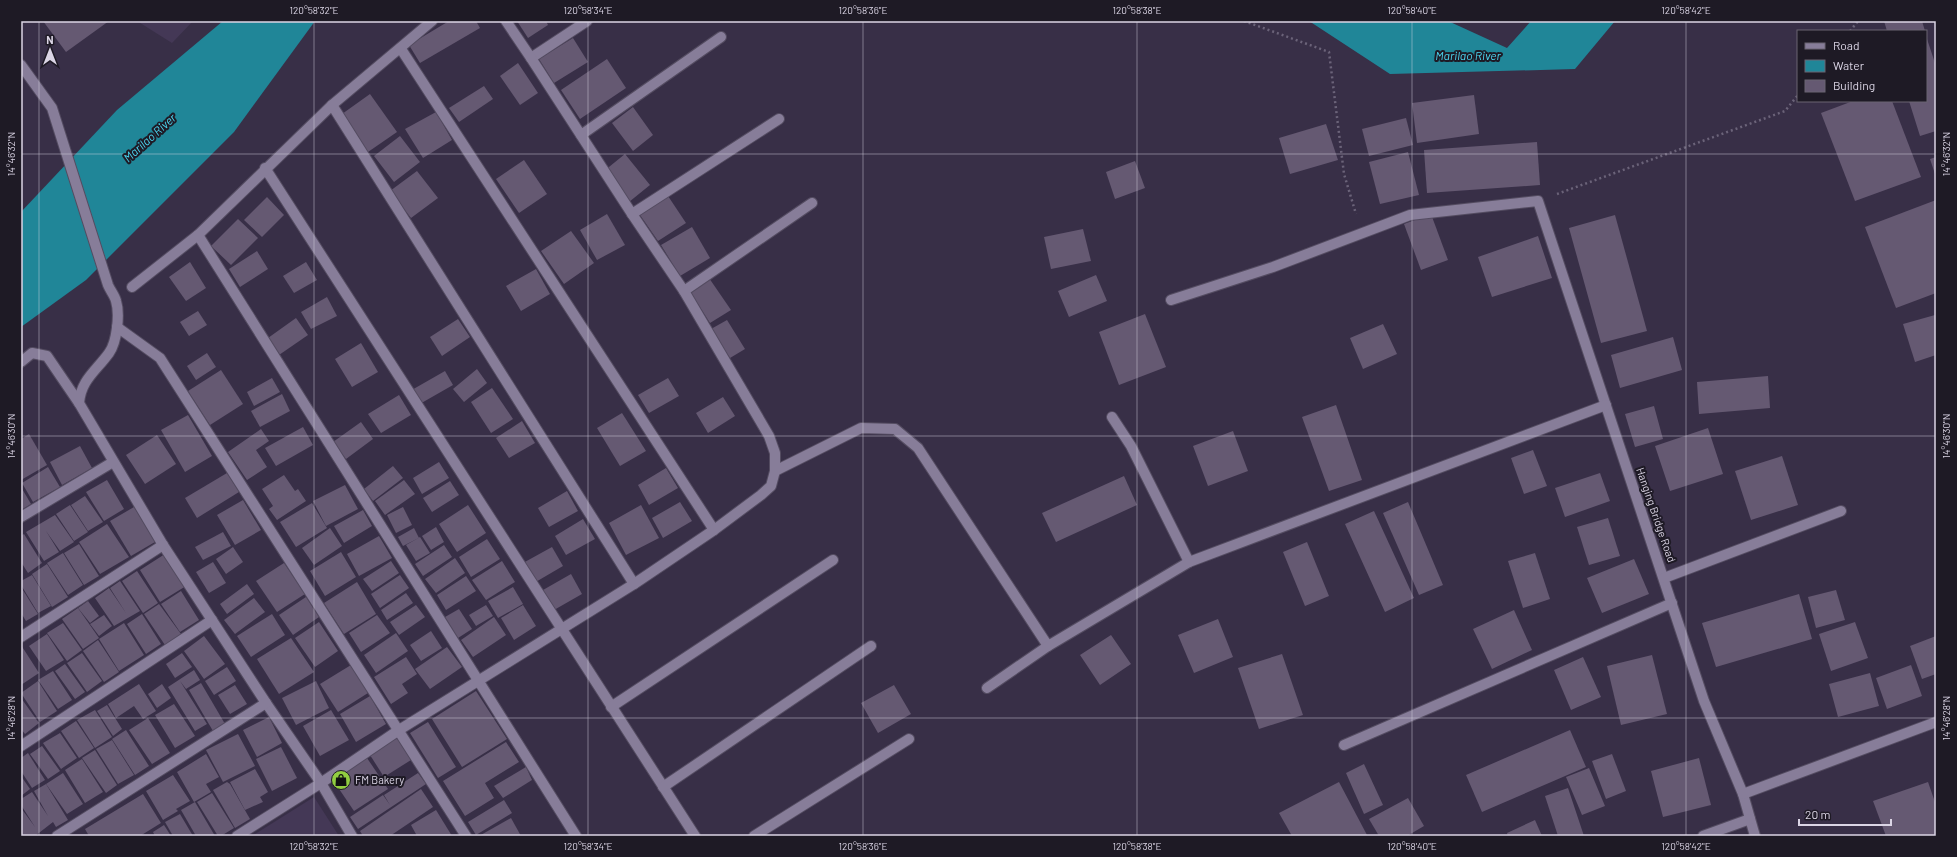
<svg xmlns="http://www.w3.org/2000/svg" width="1957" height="857" font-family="Barlow,sans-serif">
<rect width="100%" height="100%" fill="#382f47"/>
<g fill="#443856">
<polygon points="137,21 193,21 172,43"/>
<polygon points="314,797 339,836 252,836"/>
</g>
<g fill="#208698">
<polygon points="223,21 315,21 234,132 86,280 21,327 21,212 117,110"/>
<polygon points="1309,21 1448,21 1507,48 1531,21 1615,21 1575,69 1390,74"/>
</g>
<g fill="#655972">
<polygon points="43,21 109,21 66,52"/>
<polygon points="449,21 476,21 480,28 420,63 409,45"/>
<polygon points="517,21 546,21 548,25 528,38"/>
<polygon points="1884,21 1922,21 1925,31 1887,31"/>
<polygon points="1926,36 1936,66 1936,131 1920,136 1909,101 1926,101"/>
<polygon points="573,38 588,62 554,83 539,59"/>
<polygon points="607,59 626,88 580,119 561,90"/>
<polygon points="518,63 538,93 520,105 500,76"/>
<polygon points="484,86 493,99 459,122 449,108"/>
<polygon points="370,94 397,132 368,152 342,114"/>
<polygon points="1474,95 1479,134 1417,143 1412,103"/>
<polygon points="1853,101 1892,101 1921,177 1855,201 1821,113"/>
<polygon points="633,107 653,135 633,151 612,123"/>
<polygon points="436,112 452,140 423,158 405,129"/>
<polygon points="1406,118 1413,145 1369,156 1362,129"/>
<polygon points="1326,124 1338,160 1290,174 1279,138"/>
<polygon points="400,136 420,162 394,182 374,156"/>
<polygon points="1537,142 1540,185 1427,193 1424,150"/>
<polygon points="1408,152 1419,195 1380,204 1369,162"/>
<polygon points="625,154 650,185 629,202 604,171"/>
<polygon points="1936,157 1936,177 1930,159"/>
<polygon points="524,160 547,194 519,213 496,179"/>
<polygon points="1135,161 1145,188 1115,199 1106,172"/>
<polygon points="417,171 438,198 411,218 390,191"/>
<polygon points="668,196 686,223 658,241 640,215"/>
<polygon points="267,197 284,215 262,237 244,220"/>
<polygon points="1936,200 1936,293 1896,308 1865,227"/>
<polygon points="607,214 625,245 597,260 580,230"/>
<polygon points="1431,214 1448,260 1421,270 1404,224"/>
<polygon points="1615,215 1647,331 1601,343 1569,228"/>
<polygon points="238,219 258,238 231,265 211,246"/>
<polygon points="692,227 710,258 680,276 661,245"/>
<polygon points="1083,229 1091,261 1051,269 1044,237"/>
<polygon points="571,231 594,263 564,284 541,251"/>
<polygon points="1538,236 1552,278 1492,297 1478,257"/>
<polygon points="257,251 268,269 240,287 229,269"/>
<polygon points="190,262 206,288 186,301 169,277"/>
<polygon points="306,262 317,280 294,293 283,276"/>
<polygon points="536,269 550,294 521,311 506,286"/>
<polygon points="1096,275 1107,301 1069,317 1058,291"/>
<polygon points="709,278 731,310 710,323 689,290"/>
<polygon points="327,297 337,316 311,329 301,312"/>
<polygon points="198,311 207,325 189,336 180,322"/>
<polygon points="1145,314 1166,367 1119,385 1099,332"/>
<polygon points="1935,315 1936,355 1915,362 1903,324"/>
<polygon points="296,318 308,335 279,355 268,338"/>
<polygon points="458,319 470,337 442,356 430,337"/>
<polygon points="727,320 745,349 730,358 711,329"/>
<polygon points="1383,324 1397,354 1363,369 1350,338"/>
<polygon points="1673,337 1682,370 1620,388 1611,355"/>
<polygon points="361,343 378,372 352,387 335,359"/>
<polygon points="207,353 216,367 196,380 187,366"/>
<polygon points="477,369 487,383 464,402 453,389"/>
<polygon points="221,370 243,404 210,425 188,391"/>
<polygon points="445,371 453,385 418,405 410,391"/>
<polygon points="1768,376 1770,408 1699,414 1697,382"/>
<polygon points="272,378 280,392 254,406 247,392"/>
<polygon points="668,378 679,396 649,413 638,395"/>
<polygon points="492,388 513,419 491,433 471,402"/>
<polygon points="282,394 290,411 260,427 251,411"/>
<polygon points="399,395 411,415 381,433 368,414"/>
<polygon points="723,397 735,416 708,433 696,413"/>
<polygon points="1336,405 1362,480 1329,491 1302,417"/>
<polygon points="1654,406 1663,439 1635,447 1625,414"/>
<polygon points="622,413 646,451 620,466 597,428"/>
<polygon points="188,415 212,456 185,472 161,430"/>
<polygon points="522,421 535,443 509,458 496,438"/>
<polygon points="361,422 373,439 346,459 333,442"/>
<polygon points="303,427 313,445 276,466 265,448"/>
<polygon points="1708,428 1723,474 1670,491 1655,446"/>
<polygon points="261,429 269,441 256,450 267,467 247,480 228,452"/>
<polygon points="1233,431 1248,471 1208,486 1193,446"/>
<polygon points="29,434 47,465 21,480 21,439"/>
<polygon points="157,435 176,464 145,484 126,455"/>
<polygon points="80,446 92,468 62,485 50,462"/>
<polygon points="1533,450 1547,486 1524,494 1511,458"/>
<polygon points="1782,456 1798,505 1751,520 1735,471"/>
<polygon points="439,462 449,478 422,494 413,478"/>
<polygon points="393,466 403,478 373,501 364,489"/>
<polygon points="48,467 60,487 33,502 22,483"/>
<polygon points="666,468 678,488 649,505 638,485"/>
<polygon points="227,473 239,492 197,518 185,498"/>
<polygon points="1600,473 1610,501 1565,517 1555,488"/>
<polygon points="284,475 295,491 298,489 306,501 277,520 269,509 273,506 262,489"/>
<polygon points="1124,476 1137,505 1056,542 1042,513"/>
<polygon points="107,480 124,509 104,521 86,492"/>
<polygon points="404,480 415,494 385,515 375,501"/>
<polygon points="450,481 459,495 432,512 423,498"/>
<polygon points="345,485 358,509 326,526 313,501"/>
<polygon points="21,487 31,504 21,510"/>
<polygon points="567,491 578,511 549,527 538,508"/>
<polygon points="85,496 103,522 88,531 71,505"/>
<polygon points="243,500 261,530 235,545 217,515"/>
<polygon points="680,502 692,521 663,538 652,518"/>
<polygon points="1408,502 1443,585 1419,595 1383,513"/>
<polygon points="312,503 327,528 296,547 280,522"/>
<polygon points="70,505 88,532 74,541 56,514"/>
<polygon points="468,505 486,533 457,552 439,524"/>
<polygon points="641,505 659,538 626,555 609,523"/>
<polygon points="134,507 155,542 131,556 110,521"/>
<polygon points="403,507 412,525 396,533 387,515"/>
<polygon points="363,510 372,526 344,543 334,526"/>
<polygon points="1374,511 1414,598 1385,612 1345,524"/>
<polygon points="55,515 74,542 60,551 46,531 59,552 44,561 26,532"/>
<polygon points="1608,518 1620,556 1589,565 1577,527"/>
<polygon points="583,519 595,539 566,555 555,536"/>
<polygon points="107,524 129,557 100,574 79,542"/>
<polygon points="436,527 444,542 431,550 422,536"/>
<polygon points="330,528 342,546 314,565 302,548"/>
<polygon points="414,528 419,538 403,546 398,537"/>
<polygon points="223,532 231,546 203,560 195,547"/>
<polygon points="24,534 42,563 28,573 21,562 21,536"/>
<polygon points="379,536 392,558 359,576 347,554"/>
<polygon points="420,537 430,553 416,561 406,545"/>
<polygon points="487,539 500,559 471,577 459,557"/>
<polygon points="1307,542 1329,596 1305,606 1283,552"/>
<polygon points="79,544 99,576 84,585 64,553"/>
<polygon points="444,545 452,557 423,576 415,564"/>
<polygon points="233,547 243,562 226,574 216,559"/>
<polygon points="552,547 563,566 534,583 523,563"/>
<polygon points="341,552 356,577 325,596 310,571"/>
<polygon points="63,553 83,585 68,595 47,563"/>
<polygon points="1535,553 1550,599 1523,608 1508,561"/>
<polygon points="165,554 186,586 160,602 140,570"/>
<polygon points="455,558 465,573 436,593 425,579"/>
<polygon points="1634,559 1649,594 1602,613 1587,578"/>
<polygon points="391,561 399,573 372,591 363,579"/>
<polygon points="502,561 515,582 486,600 472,580"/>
<polygon points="213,562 226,583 209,593 196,572"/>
<polygon points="284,563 305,594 277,612 256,581"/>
<polygon points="47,564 68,597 52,607 32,574"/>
<polygon points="137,571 158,603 143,613 122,581"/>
<polygon points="571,574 582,594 554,610 543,590"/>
<polygon points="32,575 51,606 38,613 21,585 21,581"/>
<polygon points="400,575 409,588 380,608 371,594"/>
<polygon points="466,576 476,591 446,610 437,595"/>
<polygon points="120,581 140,611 114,626 95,598 109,588 126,613 110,588"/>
<polygon points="357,582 376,614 344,634 324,603"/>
<polygon points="247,584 254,594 227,614 220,604"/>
<polygon points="21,587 38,614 26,621 21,613"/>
<polygon points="513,587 523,604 498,618 488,601"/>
<polygon points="1836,590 1845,620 1816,628 1808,597"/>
<polygon points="181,591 199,620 180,632 161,604"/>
<polygon points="406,593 413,603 387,620 381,610"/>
<polygon points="1799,594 1812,639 1716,667 1702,623"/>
<polygon points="306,597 319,617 293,635 279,615"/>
<polygon points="254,598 265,612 235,634 224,620"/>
<polygon points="88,601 99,616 90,623 78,608"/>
<polygon points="159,604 181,634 165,645 144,614"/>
<polygon points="416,605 425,617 399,635 390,622"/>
<polygon points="486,605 493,616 476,626 469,615"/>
<polygon points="523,605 536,626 514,640 501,618"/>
<polygon points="78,608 99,638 83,649 62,619"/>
<polygon points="459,609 472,629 458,638 445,617"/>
<polygon points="1514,610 1532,650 1492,669 1473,629"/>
<polygon points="142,614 161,644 146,654 127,624"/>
<polygon points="272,614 285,635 251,657 237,636"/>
<polygon points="104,615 112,626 99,636 90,624"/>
<polygon points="377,615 390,633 361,652 349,633"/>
<polygon points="494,617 506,635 473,657 461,640"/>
<polygon points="1218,619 1233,657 1194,673 1178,635"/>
<polygon points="319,622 338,651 315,667 295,638"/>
<polygon points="1855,622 1868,658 1831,671 1819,634"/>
<polygon points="63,623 82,650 67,661 47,633"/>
<polygon points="124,623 144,655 119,671 99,639"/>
<polygon points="431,631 442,648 421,661 410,645"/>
<polygon points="396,633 408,651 376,673 364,655"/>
<polygon points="47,634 64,660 46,671 29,646"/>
<polygon points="1111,635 1131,664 1100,685 1080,655"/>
<polygon points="204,636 225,664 204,679 184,651"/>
<polygon points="1936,636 1936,674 1922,679 1910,646"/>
<polygon points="291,638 314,672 279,694 257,659"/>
<polygon points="98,640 119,672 104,682 83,651"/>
<polygon points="21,645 39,673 21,685"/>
<polygon points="447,647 462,667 430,689 415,669"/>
<polygon points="82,653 102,681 87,692 67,663"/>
<polygon points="182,653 192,667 175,678 166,664"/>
<polygon points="1282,654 1303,715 1259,729 1238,668"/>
<polygon points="1652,655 1667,714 1621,725 1607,666"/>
<polygon points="406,657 417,674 402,684 408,693 391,704 374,677"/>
<polygon points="1583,657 1601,697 1571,710 1554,670"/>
<polygon points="65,664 85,692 75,699 55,671"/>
<polygon points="351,665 368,693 338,712 320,684"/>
<polygon points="1911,665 1922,696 1887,709 1876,678"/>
<polygon points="227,667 236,681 214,695 205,681"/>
<polygon points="194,670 200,680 186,689 180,681 207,724 195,731 168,687"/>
<polygon points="53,671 72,700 58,709 38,680"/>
<polygon points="1870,673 1879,706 1838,717 1829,684"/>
<polygon points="38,681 57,711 40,722 21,693"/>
<polygon points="316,681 329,708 296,725 282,698"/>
<polygon points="201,683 225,724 213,731 189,690"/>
<polygon points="139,684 156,711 143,719 134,706 116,718 108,704"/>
<polygon points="162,684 171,698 157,708 148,694"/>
<polygon points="235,685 247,704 230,714 218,695"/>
<polygon points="894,685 911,714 878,733 861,703"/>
<polygon points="476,691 507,739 462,767 432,719"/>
<polygon points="370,696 386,724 356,742 340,714"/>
<polygon points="21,698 39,723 25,734 21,729"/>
<polygon points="174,704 195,736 175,748 155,715"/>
<polygon points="107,705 122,729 113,736 97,711"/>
<polygon points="95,710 112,737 95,748 77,720"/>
<polygon points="331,710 349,740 320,756 303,726"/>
<polygon points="269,717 282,743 257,757 243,730"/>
<polygon points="148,718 170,753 152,764 129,730"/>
<polygon points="76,721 94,748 79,758 61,731"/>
<polygon points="428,722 456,767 438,778 410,733"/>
<polygon points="126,730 149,766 135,775 112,739"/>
<polygon points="1570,730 1586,767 1482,812 1466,775"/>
<polygon points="60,733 77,758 61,769 43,743"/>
<polygon points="238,734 255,766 223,782 206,750"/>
<polygon points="397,738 411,760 384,777 370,755"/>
<polygon points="112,740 134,775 118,784 96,749"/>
<polygon points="506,742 519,762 485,783 494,798 465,816 443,781"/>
<polygon points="42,746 60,771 48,779 30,754"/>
<polygon points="281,747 297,778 272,791 256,759"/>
<polygon points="95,750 117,785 106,793 82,758"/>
<polygon points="28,753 45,780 32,788 21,771 21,758"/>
<polygon points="206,754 219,777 206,784 211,792 194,802 177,772"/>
<polygon points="1612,754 1626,791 1606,799 1592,761"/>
<polygon points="367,758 388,789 354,811 333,780"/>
<polygon points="1699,758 1711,805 1663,817 1651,771"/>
<polygon points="82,759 103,792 85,803 65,770"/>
<polygon points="1364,764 1383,805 1364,814 1346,773"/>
<polygon points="526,767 532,780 503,798 494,786"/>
<polygon points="1589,768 1605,806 1582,815 1566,777"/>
<polygon points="255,769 268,792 260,797 263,802 245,810 230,782"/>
<polygon points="63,773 83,804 67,814 46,784"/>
<polygon points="418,773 426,784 358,829 350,817 383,795 390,805 384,795"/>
<polygon points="173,775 190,801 176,809 178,811 163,820 146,791"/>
<polygon points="21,776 30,789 21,796"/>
<polygon points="227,782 230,784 250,819 235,828 213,790"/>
<polygon points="1339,782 1367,835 1292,836 1279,813"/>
<polygon points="1928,782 1936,805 1936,836 1886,836 1873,801"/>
<polygon points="46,784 68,820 56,827 53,822 35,836 21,836 21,808 35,827 21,805 21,799 32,792 48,816 34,791"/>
<polygon points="1568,788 1584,836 1558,836 1545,796"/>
<polygon points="421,789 433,807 390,836 363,836 360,831"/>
<polygon points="212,793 234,828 221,836 218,836 197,802"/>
<polygon points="143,794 161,823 140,836 89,836 85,829"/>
<polygon points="1408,798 1424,826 1407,836 1379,836 1369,819"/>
<polygon points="504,800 512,813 476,835 468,822"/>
<polygon points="195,802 215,836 196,836 181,810"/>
<polygon points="436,810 452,836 417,836 411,825"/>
<polygon points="180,814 193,836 173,836 165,822"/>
<polygon points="511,818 521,836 479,836"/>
<polygon points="1535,820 1542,836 1508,836 1507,833"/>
<polygon points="164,825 171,836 155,836 153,832"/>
</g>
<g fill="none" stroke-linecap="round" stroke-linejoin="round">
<g stroke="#544c61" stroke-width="12">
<g id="minor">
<polyline points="401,49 714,530"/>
<polyline points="531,58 587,21"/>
<path d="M21,65l31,43 56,177c2,5 7,11 8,16 4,13 1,41 -7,52 -13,18 -28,27 -30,50l84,142 103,158 55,80 31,53"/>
<polyline points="332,105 634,584"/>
<polyline points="581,135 721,37"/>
<polyline points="265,168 695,836"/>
<polyline points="632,214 779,119"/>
<polyline points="198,235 576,836"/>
<polyline points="132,287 198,235 332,105 432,21"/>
<polyline points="684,291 812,203"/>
<polyline points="1171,300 1273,267 1410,215 1538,201 1704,701 1743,794 1755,836"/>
<polyline points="117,327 160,358 466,836"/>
<polyline points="21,362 32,353 47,356 79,403"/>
<polyline points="1112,417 1131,446 1189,562"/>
<polyline points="775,471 861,428 895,429 918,448 1048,646"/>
<polyline points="21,517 113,462"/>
<polyline points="1664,578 1841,511"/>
<polyline points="21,637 163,545"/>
<polyline points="987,688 1048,646 1189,562 1606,405"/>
<polyline points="611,707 833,560"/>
<polyline points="1344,745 1672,603"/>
<polyline points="21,746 212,620"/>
<polyline points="663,787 871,646"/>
<polyline points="1743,794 1936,722"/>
<polyline points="57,836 266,703"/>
<polyline points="237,836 321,783 399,730 634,584 714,530 761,495 771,486 775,471 775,453 769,436 684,291 632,214 531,58 506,21"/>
<polyline points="754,836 909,739"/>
<polyline points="1703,836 1750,819"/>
</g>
</g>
<g stroke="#6b6379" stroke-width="2.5" stroke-dasharray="2 3" stroke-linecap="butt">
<polyline points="1244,21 1329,52 1344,174 1356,214"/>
<polyline points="1850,31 1858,21"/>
<polyline points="1557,194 1785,111 1798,95"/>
</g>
<use href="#minor" stroke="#877d99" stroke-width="10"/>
</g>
<path fill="none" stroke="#dbd5e5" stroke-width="1" stroke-opacity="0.45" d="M39,21v815M314,21v815M588,21v815M863,21v815M1137,21v815M1412,21v815M1686,21v815M21,154h1915M21,436h1915M21,718h1915"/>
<defs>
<g id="shop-disc" transform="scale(1)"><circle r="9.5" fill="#91cd40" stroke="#1e1a25"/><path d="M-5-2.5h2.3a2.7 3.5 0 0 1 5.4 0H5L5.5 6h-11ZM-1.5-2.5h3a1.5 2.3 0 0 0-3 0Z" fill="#111"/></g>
</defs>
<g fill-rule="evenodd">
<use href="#shop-disc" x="341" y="780"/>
</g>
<g text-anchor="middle" stroke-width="4" stroke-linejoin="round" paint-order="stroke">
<g font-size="11" fill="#dbd5e5" stroke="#1e1a25">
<text transform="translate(1656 515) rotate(71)" y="4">Hanging Bridge Road</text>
</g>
<g font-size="11" fill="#dbd5e5" stroke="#1e1a25" text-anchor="start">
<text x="355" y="784">FM Bakery</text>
</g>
<g font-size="12" font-style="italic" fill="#4cd6f0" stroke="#1e1a25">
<text x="1468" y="60">Marilao River</text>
<text transform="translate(150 138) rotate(-42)" y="4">Marilao River</text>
</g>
</g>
<rect width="1957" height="857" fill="none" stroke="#1e1a25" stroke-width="44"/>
<rect x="1797" y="30" width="130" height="72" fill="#1e1a25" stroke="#6a6572"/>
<rect x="1805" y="43" width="20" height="6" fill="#877d99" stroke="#6a6572"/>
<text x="1833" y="50" font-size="12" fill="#dbd5e5">Road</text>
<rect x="1805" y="60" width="20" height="12" fill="#208698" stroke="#6a6572"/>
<text x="1833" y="70" font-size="12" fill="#dbd5e5">Water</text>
<rect x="1805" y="80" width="20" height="12" fill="#655972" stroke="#6a6572"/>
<text x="1833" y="90" font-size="12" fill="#dbd5e5">Building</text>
<g transform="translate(50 50)" stroke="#1e1a25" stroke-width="3" paint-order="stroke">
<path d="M0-3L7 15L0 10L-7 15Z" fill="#dbd5e5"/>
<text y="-6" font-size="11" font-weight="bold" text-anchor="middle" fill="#dbd5e5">N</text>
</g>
<path d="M1799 819v6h92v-6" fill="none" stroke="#dbd5e5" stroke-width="2"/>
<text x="1805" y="819" font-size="12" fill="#dbd5e5" stroke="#1e1a25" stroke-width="3" paint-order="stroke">20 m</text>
<rect x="22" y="22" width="1913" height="813" fill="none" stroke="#dbd5e5" stroke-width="1.5"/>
<g font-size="10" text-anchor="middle" fill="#dbd5e5">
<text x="314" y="14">120°58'32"E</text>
<text x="588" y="14">120°58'34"E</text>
<text x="863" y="14">120°58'36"E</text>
<text x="1137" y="14">120°58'38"E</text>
<text x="1412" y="14">120°58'40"E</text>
<text x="1686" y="14">120°58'42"E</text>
<text transform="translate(11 154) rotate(-90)" y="4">14°46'32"N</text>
<text transform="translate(1946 154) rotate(-90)" y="4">14°46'32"N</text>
<text transform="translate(11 436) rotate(-90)" y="4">14°46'30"N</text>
<text transform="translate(1946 436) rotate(-90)" y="4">14°46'30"N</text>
<text transform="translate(11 718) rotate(-90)" y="4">14°46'28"N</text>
<text transform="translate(1946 718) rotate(-90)" y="4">14°46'28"N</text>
<text x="314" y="850">120°58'32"E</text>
<text x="588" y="850">120°58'34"E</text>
<text x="863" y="850">120°58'36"E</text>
<text x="1137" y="850">120°58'38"E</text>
<text x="1412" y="850">120°58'40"E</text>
<text x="1686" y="850">120°58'42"E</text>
</g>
</svg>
